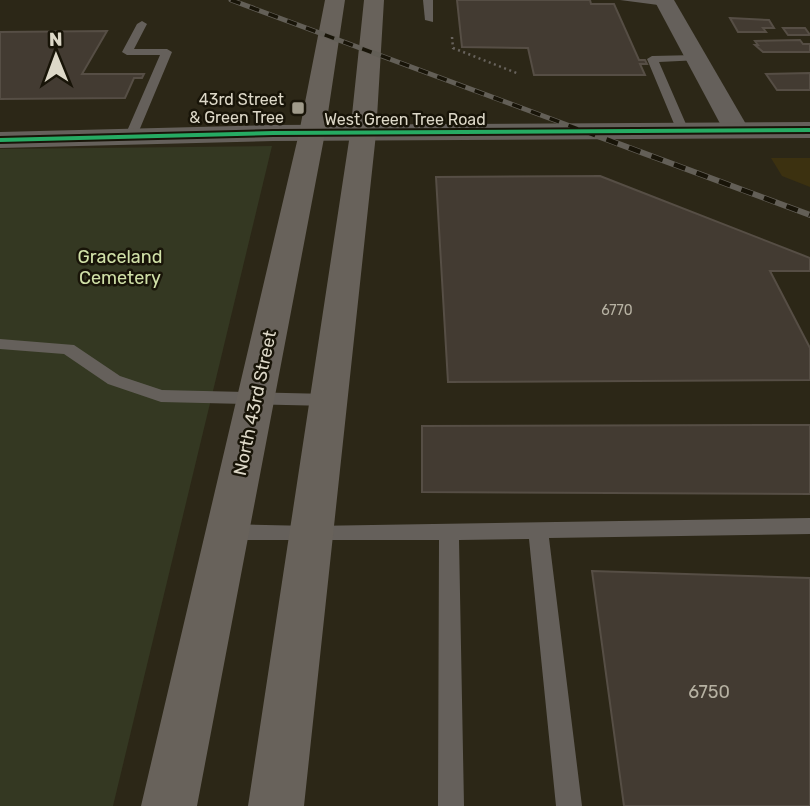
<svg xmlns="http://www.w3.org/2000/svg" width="810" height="806" font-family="Rubik,sans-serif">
<rect width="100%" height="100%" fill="#2c2717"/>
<polygon fill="#3c3110" points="771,158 810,158 810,187 782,176"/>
<polygon fill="#343822" points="272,146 113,806 0,806 0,149"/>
<g fill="#433b32" stroke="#564e45" stroke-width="2">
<polygon points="457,0 590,0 591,4 614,4 639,60 645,60 647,64 640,64 645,75 534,75 528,48 462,47"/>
<polygon points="730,18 769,20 774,28 763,28 766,32 738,32"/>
<polygon points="783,28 805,28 810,35 788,35"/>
<polygon points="107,31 82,74 144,74 142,78 134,78 125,98 0,99 0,32"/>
<polygon points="800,40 803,44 810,44 810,52 763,52 755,45 758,45 755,41"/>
<polygon points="810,73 810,90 777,90 766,74"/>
<polygon points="600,176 810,258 810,271 770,271 810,348 810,380 448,382 436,177"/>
<polygon points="810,425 810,494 422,492 422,426"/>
<polygon points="592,571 810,578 810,806 624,806"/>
</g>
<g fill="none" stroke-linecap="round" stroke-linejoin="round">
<polyline stroke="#68635d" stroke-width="2.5" stroke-dasharray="2 3.5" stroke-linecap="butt" points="452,37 453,48 519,74"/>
<g fill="#65605b" fill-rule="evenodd">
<polygon points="423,0 433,0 433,22 425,20"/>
<polygon points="620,0 663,0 671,3 666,6"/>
<polygon points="142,21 147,24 134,49 167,49 172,52 136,138 130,142 124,138 160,55 127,55 122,52 137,24"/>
<polygon points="696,55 701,58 700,60 659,62 689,131 683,135 677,131 647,59 652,56"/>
<polygon points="0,339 74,345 120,376 162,390 329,394 338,400 329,406 161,402 108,384 64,354 0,349"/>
<polygon points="810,518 810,534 549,538 582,806 556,806 529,539 459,540 464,806 438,806 439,540 228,540 221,538 218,532 221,526 228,524 311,526"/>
</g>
<polygon fill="#65605b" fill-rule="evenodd" points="654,0 674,0 750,131 746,136 728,136 724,131"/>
<polygon fill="#65605b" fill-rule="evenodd" points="810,122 810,138 273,141 0,148 0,132 273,125"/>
<g fill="#68625b" fill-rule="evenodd">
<polygon points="325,0 345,0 325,133 197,806 141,806 299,133"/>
<polygon points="364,0 384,0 376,134 304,806 248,806 350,134"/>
</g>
<g stroke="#635f57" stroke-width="5">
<polyline id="rail-far1" points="231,0 589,133"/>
</g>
<g stroke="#635f57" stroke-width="6">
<polyline id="rail" points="584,131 810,215"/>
</g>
<use href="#rail-far1" stroke="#181408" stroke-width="3.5" stroke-dasharray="10" stroke-linecap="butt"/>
<use href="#rail" stroke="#181408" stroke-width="4.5" stroke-dasharray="12" stroke-linecap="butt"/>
<g stroke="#181408" stroke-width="4">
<polygon id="cycleway" points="810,128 810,132 273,135 0,142 0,138 273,131"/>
</g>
<use href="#cycleway" fill="#26ab63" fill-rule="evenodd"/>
</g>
<rect fill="#9f9a8a" stroke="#181408" stroke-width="2.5" x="291" y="101" width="14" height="14" rx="3.5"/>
<g text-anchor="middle" stroke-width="5" stroke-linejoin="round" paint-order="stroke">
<g font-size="14" fill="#b6b1a2">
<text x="617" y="315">6770</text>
</g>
<g font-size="16" fill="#ddd8c8" stroke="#181408" text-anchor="end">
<text x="284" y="105">43rd Street<tspan x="284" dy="18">&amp; Green Tree</tspan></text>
</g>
<g font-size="16" fill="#ddd8c8" stroke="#181408">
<text x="405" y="125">West Green Tree Road</text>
</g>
<g font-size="18" fill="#d1e1a8" stroke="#181408">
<text x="120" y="263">Graceland<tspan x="120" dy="21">Cemetery</tspan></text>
</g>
<g font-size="18" fill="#ddd8c8" stroke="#181408">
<text transform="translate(255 403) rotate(-78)" y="6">North 43rd Street</text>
</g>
<g font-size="18" fill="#b6b1a2">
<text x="709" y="698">6750</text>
</g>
</g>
<g transform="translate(56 56) rotate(359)" stroke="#181408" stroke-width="5" paint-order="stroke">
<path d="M0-5L12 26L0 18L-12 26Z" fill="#ddd8c8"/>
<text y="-10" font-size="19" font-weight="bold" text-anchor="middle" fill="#ddd8c8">N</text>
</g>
</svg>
